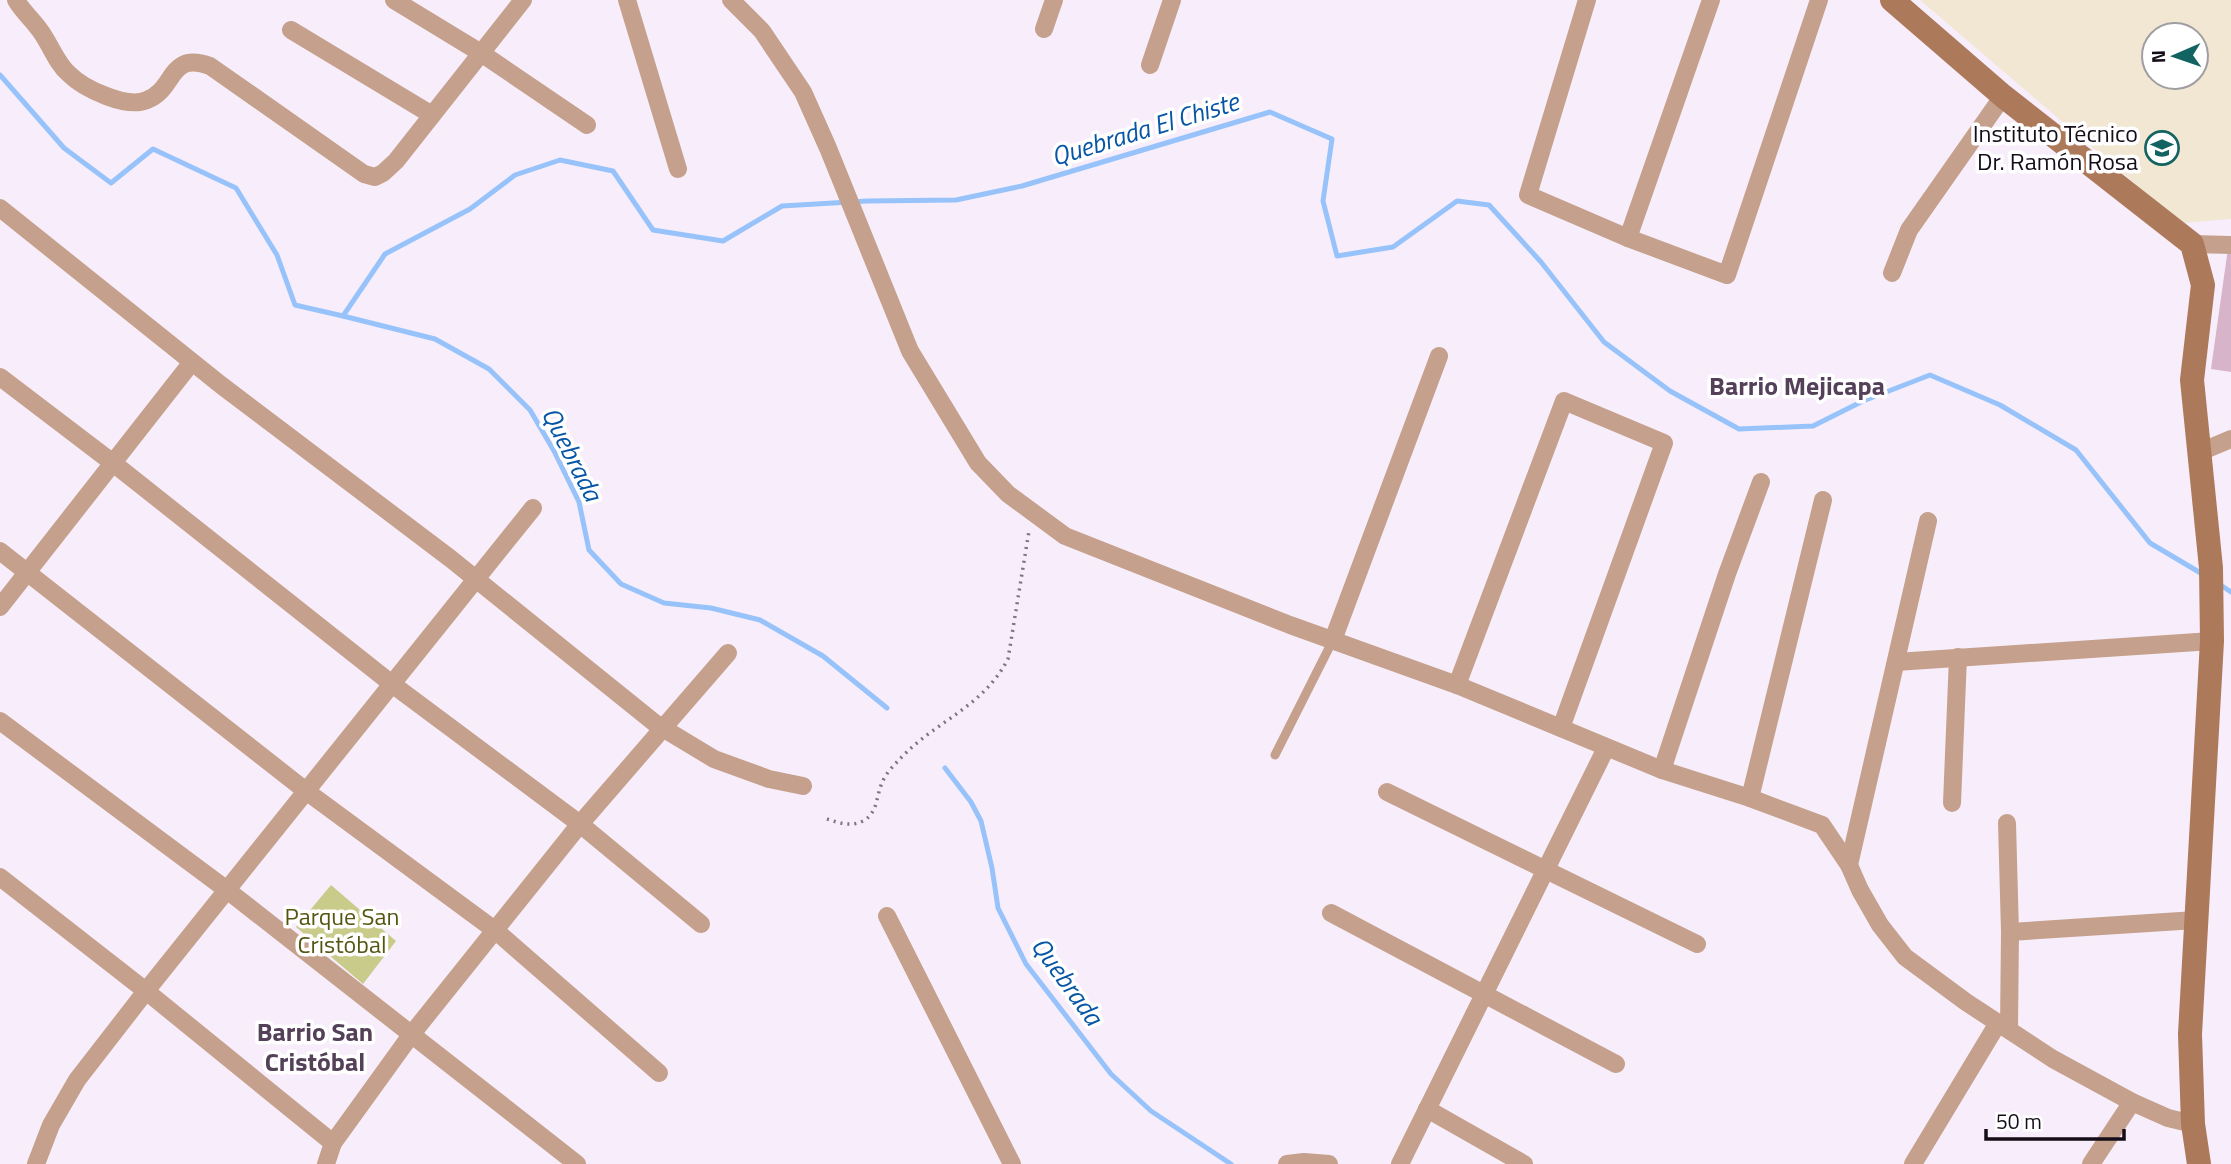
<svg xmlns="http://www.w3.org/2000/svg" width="2231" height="1164" font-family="'Titillium Web',sans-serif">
<rect width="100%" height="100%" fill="#f8eefb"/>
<path fill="#f1e7d2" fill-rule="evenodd" d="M1920,0h311v219l-50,4zM2154,35h42v42h-42z"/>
<polygon fill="#c8cb8a" points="331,885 396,941 363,984 296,927"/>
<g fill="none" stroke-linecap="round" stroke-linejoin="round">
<g stroke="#97c3fa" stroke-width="5">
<polyline points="0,75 64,148 111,183 153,149 236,188 277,255 295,305 343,316 385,254 470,209 515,175 560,160 613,171 653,230 723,241 782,206 867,201 956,200 1022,186 1270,112 1332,139 1323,201 1337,256 1393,247 1457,201 1489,205 1541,262 1604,342 1670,391 1739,429 1813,426 1863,401 1930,375 2000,405 2076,450 2150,543 2204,575"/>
<polyline points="343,316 435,339 489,369 530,410 554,451 579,502 589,550 621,584 664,603 711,608 760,620 823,656 887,708"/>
<polyline points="2219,584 2231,592"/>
<polyline points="945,768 971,802 981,821 992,868 998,908 1026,964 1111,1074 1151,1111 1231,1164"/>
</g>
</g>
<polygon fill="#d7b4ca" points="2228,248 2231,248 2231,372 2211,369"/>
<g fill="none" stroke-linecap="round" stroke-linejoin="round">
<path stroke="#7d7480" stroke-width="3.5" stroke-dasharray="2 5" stroke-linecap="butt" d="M827,819c12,4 24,8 36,2 15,-8 13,-25 19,-38 3,-8 10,-16 16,-22 36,-40 84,-52 110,-102l21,-128"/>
<polyline stroke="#c5a18d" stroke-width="9" points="1275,755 1333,640"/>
<g stroke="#c5a18d" stroke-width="18">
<path d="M16,0c6,11 16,19 23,29 11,14 17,34 30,45 15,15 58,35 78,26 29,-11 21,-49 63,-34l154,108 11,3 8,-4 13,-12 127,-161"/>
<polyline points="394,0 481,53 587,125"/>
<polyline points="627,0 678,169"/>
<polyline points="731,0 762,31 803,92 828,148 910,351 978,463 1008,494 1065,536 1290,625 1457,685 1662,770 1750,798 1822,825 1849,865 1860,890 1880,925 1905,957 1966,1002 2053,1059 2132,1102 2168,1118 2193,1124"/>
<polyline points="1587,0 1528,195 1628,238 1727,275 1819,0"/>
<polyline points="1044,29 1054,0"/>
<polyline points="291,30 432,115"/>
<polyline points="1150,65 1172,0"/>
<polyline points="0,208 221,385 451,559 656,724 714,759 769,779 803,786"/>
<polyline points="1628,238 1711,0"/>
<polyline points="2192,244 2231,245"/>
<polyline points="1892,273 1909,230 2003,96"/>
<polyline points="0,377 113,463 392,684 580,824 701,924"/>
<polyline points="2200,452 2231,439"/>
<polyline points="0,551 306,791 496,931 659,1073"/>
<polyline points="0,607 192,362"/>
<polyline points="1333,640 1439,356"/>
<polyline points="1896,662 2212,641"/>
<polyline points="1457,685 1564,401 1664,443 1561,728"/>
<polyline points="0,721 227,890 577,1164"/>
<polyline points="1662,770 1727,574 1761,482"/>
<polyline points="1387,792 1697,944"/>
<polyline points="1750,798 1823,500"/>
<polyline points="1952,803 1958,657"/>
<polyline points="2007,823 2010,932 2009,1030"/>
<polyline points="1849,865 1928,521"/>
<polyline points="0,877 146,991 333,1143"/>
<polyline points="1331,913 1616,1064"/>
<polyline points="887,916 1012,1164"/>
<polyline points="2010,932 2196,920"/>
<polyline points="1427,1109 1524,1164"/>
<polyline points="36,1164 51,1125 77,1080 146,991 533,508"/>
<polyline points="326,1164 333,1143 411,1035 580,824 728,653"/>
<polyline points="1287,1164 1304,1162 1329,1164"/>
<polyline points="1400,1164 1606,748"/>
<polyline points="1913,1164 1998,1023"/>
<polyline points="2091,1164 2132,1102"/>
</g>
<polyline stroke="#ad795b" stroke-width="24" points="1892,0 2003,96 2192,244 2203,285 2192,380 2211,568 2212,641 2190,1034 2193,1124 2199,1164"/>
</g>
<defs>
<g id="school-ring" transform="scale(1.75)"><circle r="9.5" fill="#fff" stroke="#136363" stroke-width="1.5"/><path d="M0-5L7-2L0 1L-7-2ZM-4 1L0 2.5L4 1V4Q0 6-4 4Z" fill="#136363"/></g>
</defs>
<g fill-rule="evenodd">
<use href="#school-ring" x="2162" y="148"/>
</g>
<g text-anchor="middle" stroke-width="7" stroke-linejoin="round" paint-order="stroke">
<g font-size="24" fill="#150d18" stroke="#fff" text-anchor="end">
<text x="2138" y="142">Instituto Técnico<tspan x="2138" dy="28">Dr. Ramón Rosa</tspan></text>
</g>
<g font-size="24" fill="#545511" stroke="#fff">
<text x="342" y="925">Parque San<tspan x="342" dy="28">Cristóbal</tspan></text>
</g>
<g font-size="26" font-style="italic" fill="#0656a5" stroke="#fff">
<text transform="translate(1145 129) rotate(-17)" y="9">Quebrada El Chiste</text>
<text transform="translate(572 454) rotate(63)" y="9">Quebrada</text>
<text transform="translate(1067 981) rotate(54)" y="9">Quebrada</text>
</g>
<g font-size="26" font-weight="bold" fill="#544059" stroke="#fff">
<text x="1797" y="395">Barrio Mejicapa</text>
<text x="315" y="1041">Barrio San<tspan x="315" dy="30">Cristóbal</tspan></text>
</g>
</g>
<g transform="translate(2175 56) rotate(268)"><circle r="33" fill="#ffffff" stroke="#a19ea3" stroke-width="2"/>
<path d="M0-5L12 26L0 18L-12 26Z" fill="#136363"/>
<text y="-10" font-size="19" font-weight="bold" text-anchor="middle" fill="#150d18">N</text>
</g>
<path d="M1986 1129v10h138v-10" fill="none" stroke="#150d18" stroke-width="3.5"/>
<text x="1996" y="1129" font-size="21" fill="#150d18" stroke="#ffffff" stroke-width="5" paint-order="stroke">50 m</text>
</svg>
